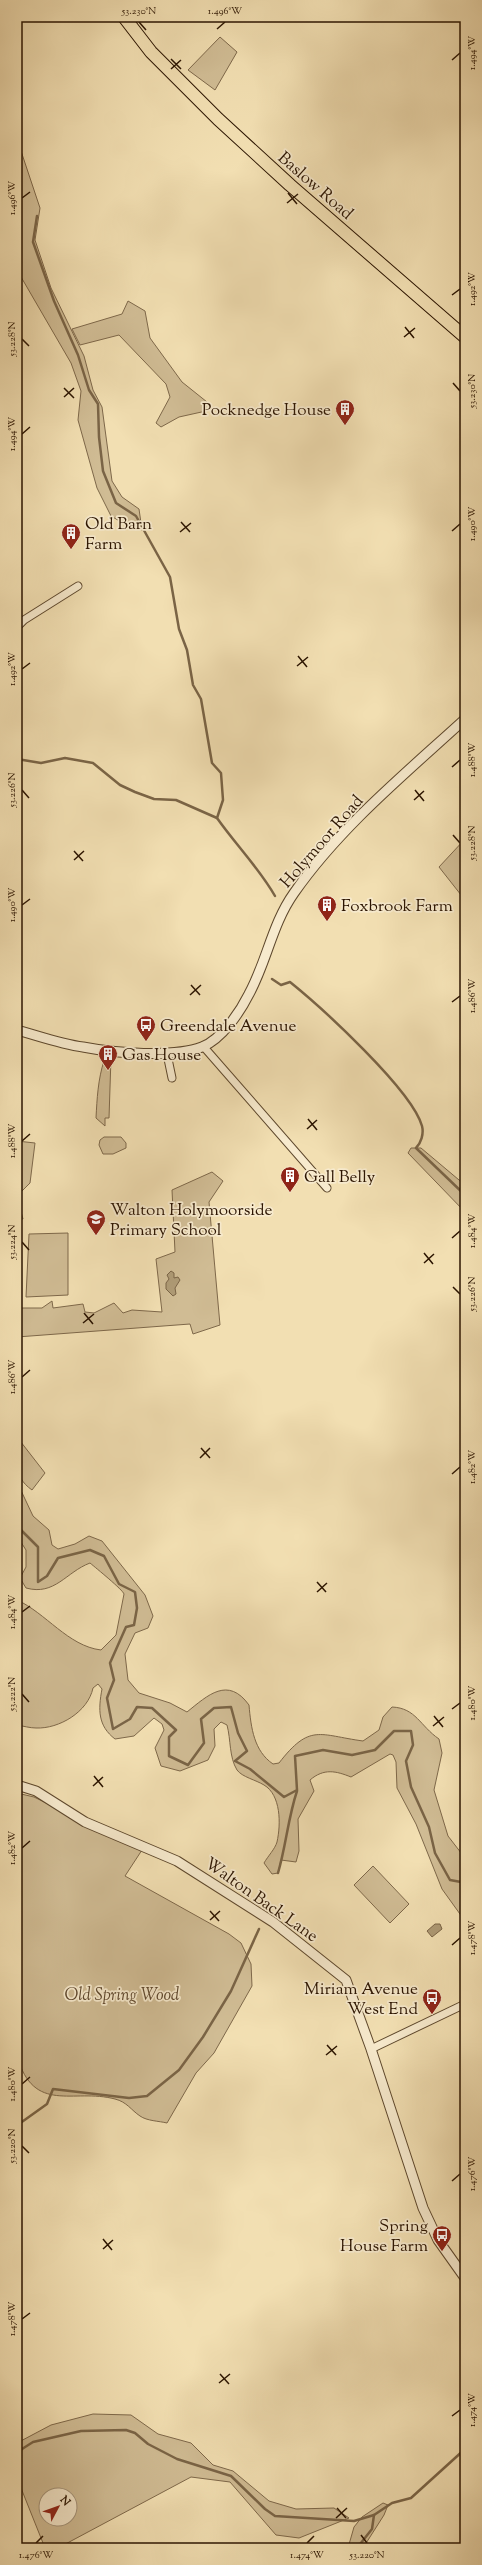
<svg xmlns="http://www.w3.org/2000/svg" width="482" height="2565" font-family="'Sorts Mill Goudy',serif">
<rect width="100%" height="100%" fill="#f2dfb2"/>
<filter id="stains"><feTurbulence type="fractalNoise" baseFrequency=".005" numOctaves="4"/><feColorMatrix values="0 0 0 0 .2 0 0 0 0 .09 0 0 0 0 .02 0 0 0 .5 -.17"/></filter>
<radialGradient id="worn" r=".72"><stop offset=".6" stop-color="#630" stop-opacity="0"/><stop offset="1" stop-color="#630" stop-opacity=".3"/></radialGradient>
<g fill="#d0bc94" stroke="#7e684a" fill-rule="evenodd">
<polygon points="220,37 237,52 215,90 188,70"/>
<polygon points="17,139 40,208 35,240 51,288 84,356 93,390 102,407 112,481 122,497 139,509 142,530 128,526 111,516 97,488 78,420 81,391 71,363 17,270"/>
<polygon points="128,301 145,311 150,338 182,382 207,402 206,411 179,417 161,427 156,423 170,397 166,384 119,335 80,345 72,329 122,314"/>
<polygon points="465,839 465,900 439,867"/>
<path d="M111,1057l-2,61h-4v8l-9,-8c1,-19 2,-39 8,-57z"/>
<polygon points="104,1137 121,1137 126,1143 126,1148 113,1154 103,1154 99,1145 100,1140"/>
<polygon points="17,1141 35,1143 30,1183 17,1196"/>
<polygon points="411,1148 421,1148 465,1185 465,1212 408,1153"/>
<polygon points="212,1172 223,1181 209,1202 220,1325 193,1334 190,1324 17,1337 17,1308 42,1308 52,1301 53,1308 83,1304 85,1312 94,1313 114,1303 123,1313 132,1310 162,1312 156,1259 175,1252 172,1190"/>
<polygon points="17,1197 23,1219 17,1219"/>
<polygon points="68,1233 68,1295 26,1297 29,1234"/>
<path d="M17,1437l28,36 -13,17c-20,-14 -15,-31 -15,-53z"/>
<path d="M17,1482l16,34 16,14 3,15 6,4 17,-5 14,-8 13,5 43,54 8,21 -5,12 -13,5 -10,21 3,26 11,13 31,10 17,9c21,-17 41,-36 62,-7 2,23 5,46 24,59l6,-1c31,-40 40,-28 84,-22l16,-11 4,-13 9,-10c24,1 28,19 47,32l3,14 -8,37 14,46 17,22v63l-23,-32 -26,-65 -19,-36 -1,-26 -3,-7 -3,-1 -39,23c-15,-6 -27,-9 -41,3l4,11 -16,28 1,32 -3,11 -15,-2 -3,13 -6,1 -8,-11c4,-7 11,-14 13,-21 4,-18 4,-47 -13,-57 -8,-5 -22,-8 -27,-15 -8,-13 -6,-30 -10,-45l-6,-3 -7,7 1,17 -7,14 -28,11 -19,-5 -6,-18 9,-18 -2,-6 -8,-6 -20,18 -19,3c-17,-13 -17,-29 -13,-50l-4,-5 -5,4c-5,24 -34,41 -57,40 -6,0 -13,-2 -19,-3v-125c29,13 51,46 84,50l15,-15 8,-41c-1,-4 -28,-26 -34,-31 -24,9 -35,33 -64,25l-6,-10 6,-11v-17l-9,-14z"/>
<path d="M17,1793l17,4 108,53 -17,26 104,58 12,9 10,21 1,22 -38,67 -18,20 -29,50c-8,-2 -20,-2 -27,-7 -9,-6 -13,-14 -25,-17 -42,-11 -81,16 -98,-43z"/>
<polygon points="373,1866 409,1904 390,1923 354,1885"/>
<path d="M93,2414l38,1 27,19 33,9 22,22 20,6 36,30 27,8 38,-1 15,10 -50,20 -23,-3 -46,-53 -39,-5 -133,71h-13l-28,-70v-35l34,-18zM46,2495h24v24h-24z"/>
<polygon points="383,2503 388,2505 384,2515 363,2548 348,2548 354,2527 362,2517"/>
</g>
<g fill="#ae9a75" stroke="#7a6446">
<polygon points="171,1271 174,1273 174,1278 178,1277 180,1280 175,1288 176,1294 173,1296 166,1289 166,1283 169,1279 167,1275"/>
<polygon points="435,1924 440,1924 442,1929 432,1937 427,1931"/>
</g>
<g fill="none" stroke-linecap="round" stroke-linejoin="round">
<g stroke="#7a6446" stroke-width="2.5">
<path d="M37,216l-4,26 21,59 24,54 11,35 9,14 1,33 4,34 13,32 20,13 34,61 9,52 8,21 6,35 8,14 11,64 9,10 2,27 -6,18c19,27 42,50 58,78"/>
<polyline points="17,759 41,763 65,758 93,763 120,785 135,792 154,799 176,800 217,818"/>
<path d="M272,979l9,6 9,-3c31,25 122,108 132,144 2,8 -1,17 -6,22l49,47"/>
<polyline points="17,1526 38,1547 38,1582 47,1576 58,1558 90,1550 104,1556 119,1584 135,1592 137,1608 134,1625 126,1627 110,1663 114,1680 107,1698 113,1729 130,1719 137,1707 152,1708 176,1730 169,1737 169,1756 188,1765 204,1743 201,1719 214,1708 231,1707 238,1733 247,1751 235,1761 250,1769 284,1797 297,1790 295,1756 323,1750 352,1755 375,1750 394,1731 411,1731 413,1745 406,1761 411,1787 429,1827 435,1853 450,1880 461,1882 465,1888"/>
<path d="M278,1873c8,-27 10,-55 19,-82"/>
<polyline points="17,2130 19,2124 47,2104 53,2089 129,2098 147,2096 179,2070 203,2037 231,1991 259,1929"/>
<polyline points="17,2443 22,2449 33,2442 81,2431 126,2430 135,2433 148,2444 177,2459 231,2476 265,2509 275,2516 354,2521 374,2515 392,2503 411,2498 465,2449"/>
<polyline points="17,2453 22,2449"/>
<polyline points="357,2548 372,2529 374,2515"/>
</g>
<g stroke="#5d472c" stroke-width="9">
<g id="minor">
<polyline points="17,627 24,620 78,586"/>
<polyline points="203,1046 327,1188"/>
<polyline points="167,1054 172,1078"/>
<polyline points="371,2049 465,2004"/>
</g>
</g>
<g stroke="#5d472c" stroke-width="11">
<g id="tertiary">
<path d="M17,1030c22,6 44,14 66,17 31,6 90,11 119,0 20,-8 38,-35 47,-53 18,-33 23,-70 45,-101 46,-66 112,-120 171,-174"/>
<polyline points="17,1785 36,1791 85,1822 177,1861 273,1922 346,1980 371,2049 423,2208 438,2240 465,2278"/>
</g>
</g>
<g stroke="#2b1400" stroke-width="14">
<polyline id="trunk" points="124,17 151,52 218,119 290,185 465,337"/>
</g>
<use href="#minor" stroke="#f7eacd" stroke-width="7"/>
<use href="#tertiary" stroke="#f7eacd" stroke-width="9"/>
<use href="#trunk" stroke="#f2dfb2" stroke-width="12"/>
</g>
<path fill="none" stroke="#2b1400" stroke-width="1.5" d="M139,22l7,8M217,29l8,-7M171,59l10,10M452,60l8,-7M171,69l10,-9M288,193l9,11M22,198l8,-6M287,203l11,-9M452,295l8,-6M405,327l9,11M404,337l11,-9M22,339l7,7M453,383l7,8M64,388l10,10M64,397l10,-9M22,434l8,-7M181,522l9,10M452,531l8,-7M180,532l11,-9M298,656l9,11M297,666l11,-9M22,669l8,-6M452,767l8,-7M22,790l7,8M415,790l9,11M414,800l10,-9M453,835l7,8M74,851l9,10M74,860l10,-9M22,905l8,-6M191,985l9,10M190,995l11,-10M452,1002l8,-6M308,1119l9,11M307,1129l10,-9M22,1141l8,-7M452,1238l8,-7M22,1242l7,8M424,1253l9,11M424,1263l10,-9M453,1287l7,7M84,1313l9,11M83,1323l11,-9M22,1377l8,-7M201,1448l9,10M200,1458l10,-10M452,1474l8,-7M317,1582l9,10M317,1592l10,-9M22,1612l8,-6M22,1694l7,8M452,1709l8,-6M434,1716l9,11M433,1726l11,-9M94,1776l9,11M93,1786l10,-9M22,1848l8,-7M210,1911l9,10M210,1920l10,-9M452,1945l8,-7M327,2045l9,10M326,2055l11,-9M22,2084l8,-7M22,2146l7,7M452,2181l8,-7M103,2239l9,11M103,2249l10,-9M22,2319l8,-6M220,2374l9,10M219,2383l11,-9M452,2416l8,-6M337,2508l9,10M336,2518l11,-10M361,2535l6,8M36,2543l7,-7M307,2543l7,-7"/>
<defs>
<g id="building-pin" transform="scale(1)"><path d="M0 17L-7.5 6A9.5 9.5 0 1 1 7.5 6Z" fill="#8f2418" stroke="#f7eacd"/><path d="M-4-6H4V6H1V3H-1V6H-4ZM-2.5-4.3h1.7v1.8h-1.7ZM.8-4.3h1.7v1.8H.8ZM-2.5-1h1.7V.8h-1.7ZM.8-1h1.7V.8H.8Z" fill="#fff"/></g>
<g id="bus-pin" transform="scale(1)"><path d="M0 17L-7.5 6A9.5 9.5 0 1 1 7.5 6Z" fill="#8f2418" stroke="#f7eacd"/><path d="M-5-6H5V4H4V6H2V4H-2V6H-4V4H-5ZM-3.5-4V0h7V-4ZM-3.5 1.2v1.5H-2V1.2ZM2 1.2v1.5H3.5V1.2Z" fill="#fff"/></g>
<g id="school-pin" transform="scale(1)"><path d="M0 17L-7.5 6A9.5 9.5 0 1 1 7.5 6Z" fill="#8f2418" stroke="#f7eacd"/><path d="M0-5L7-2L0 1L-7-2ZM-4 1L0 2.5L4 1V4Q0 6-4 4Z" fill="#fff"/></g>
</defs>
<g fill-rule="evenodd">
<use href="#building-pin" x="345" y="409"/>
<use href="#building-pin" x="71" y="533"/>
<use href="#building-pin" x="327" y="905"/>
<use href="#bus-pin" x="146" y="1025"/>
<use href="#building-pin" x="108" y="1054"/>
<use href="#building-pin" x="290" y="1176"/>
<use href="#school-pin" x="96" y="1219"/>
<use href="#bus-pin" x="432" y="1998"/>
<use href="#bus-pin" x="442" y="2235"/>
</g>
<g text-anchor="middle" stroke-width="3.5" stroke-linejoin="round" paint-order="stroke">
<g font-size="17" fill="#2b1400" stroke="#f7eacd">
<text transform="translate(316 185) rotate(41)" y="6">Baslow Road</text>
<text transform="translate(321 841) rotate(-49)" y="6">Holymoor Road</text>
<text transform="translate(262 1899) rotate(35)" y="6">Walton Back Lane</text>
</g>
<g font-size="17" fill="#2b1400" stroke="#f7eacd" text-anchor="start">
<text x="331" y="415" text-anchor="end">Pocknedge House</text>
<text x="85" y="529">Old Barn<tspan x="85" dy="20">Farm</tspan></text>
<text x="341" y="911">Foxbrook Farm</text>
<text x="160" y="1031">Greendale Avenue</text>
<text x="122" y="1060">Gas House</text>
<text x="304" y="1182">Gall Belly</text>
<text x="110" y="1215">Walton Holymoorside<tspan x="110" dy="20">Primary School</tspan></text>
<text x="418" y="1994" text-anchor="end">Miriam Avenue<tspan x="418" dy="20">West End</tspan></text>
<text x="428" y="2231" text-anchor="end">Spring<tspan x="428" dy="20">House Farm</tspan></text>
</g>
<g font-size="17" font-style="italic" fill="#5d462c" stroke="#f7eacd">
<text x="122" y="2000">Old Spring Wood</text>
</g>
</g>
<rect width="482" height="2565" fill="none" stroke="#f2dfb2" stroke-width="44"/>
<g transform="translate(58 2507) rotate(49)"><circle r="19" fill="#f7eacd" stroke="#a5947b"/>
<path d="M0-3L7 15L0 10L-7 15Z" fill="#8f2418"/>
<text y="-6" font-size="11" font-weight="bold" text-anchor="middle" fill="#2b1400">N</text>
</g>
<rect x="22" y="22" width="438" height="2521" fill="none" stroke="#2b1400" stroke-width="1.5"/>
<g font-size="10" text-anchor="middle" fill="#2b1400">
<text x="139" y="14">53.230°N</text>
<text x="225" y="14">1.496°W</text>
<text transform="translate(471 53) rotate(-90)" y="4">1.494°W</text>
<text transform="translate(11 198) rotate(-90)" y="4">1.496°W</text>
<text transform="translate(471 289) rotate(-90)" y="4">1.492°W</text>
<text transform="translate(11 339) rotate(-90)" y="4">53.228°N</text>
<text transform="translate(471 391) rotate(-90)" y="4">53.230°N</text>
<text transform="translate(11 434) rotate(-90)" y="4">1.494°W</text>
<text transform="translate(471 524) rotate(-90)" y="4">1.490°W</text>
<text transform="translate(11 669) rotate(-90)" y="4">1.492°W</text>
<text transform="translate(471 760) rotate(-90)" y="4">1.488°W</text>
<text transform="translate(11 790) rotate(-90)" y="4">53.226°N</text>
<text transform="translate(471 843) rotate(-90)" y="4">53.228°N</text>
<text transform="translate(11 905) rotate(-90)" y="4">1.490°W</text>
<text transform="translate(471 996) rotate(-90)" y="4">1.486°W</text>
<text transform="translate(11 1141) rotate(-90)" y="4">1.488°W</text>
<text transform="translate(471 1231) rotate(-90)" y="4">1.484°W</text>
<text transform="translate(11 1242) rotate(-90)" y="4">53.224°N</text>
<text transform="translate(471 1294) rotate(-90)" y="4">53.226°N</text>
<text transform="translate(11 1377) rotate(-90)" y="4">1.486°W</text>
<text transform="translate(471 1467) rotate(-90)" y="4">1.482°W</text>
<text transform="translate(11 1612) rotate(-90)" y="4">1.484°W</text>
<text transform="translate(11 1694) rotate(-90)" y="4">53.222°N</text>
<text transform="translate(471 1703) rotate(-90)" y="4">1.480°W</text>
<text transform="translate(11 1848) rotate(-90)" y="4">1.482°W</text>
<text transform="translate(471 1938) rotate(-90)" y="4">1.478°W</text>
<text transform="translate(11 2084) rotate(-90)" y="4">1.480°W</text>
<text transform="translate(11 2146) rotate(-90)" y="4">53.220°N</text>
<text transform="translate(471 2174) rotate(-90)" y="4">1.476°W</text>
<text transform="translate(11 2319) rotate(-90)" y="4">1.478°W</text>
<text transform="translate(471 2410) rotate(-90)" y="4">1.474°W</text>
<text x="36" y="2558">1.476°W</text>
<text x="307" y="2558">1.474°W</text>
<text x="367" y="2558">53.220°N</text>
</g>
<rect width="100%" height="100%" filter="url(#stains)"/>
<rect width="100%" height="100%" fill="url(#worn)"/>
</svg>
